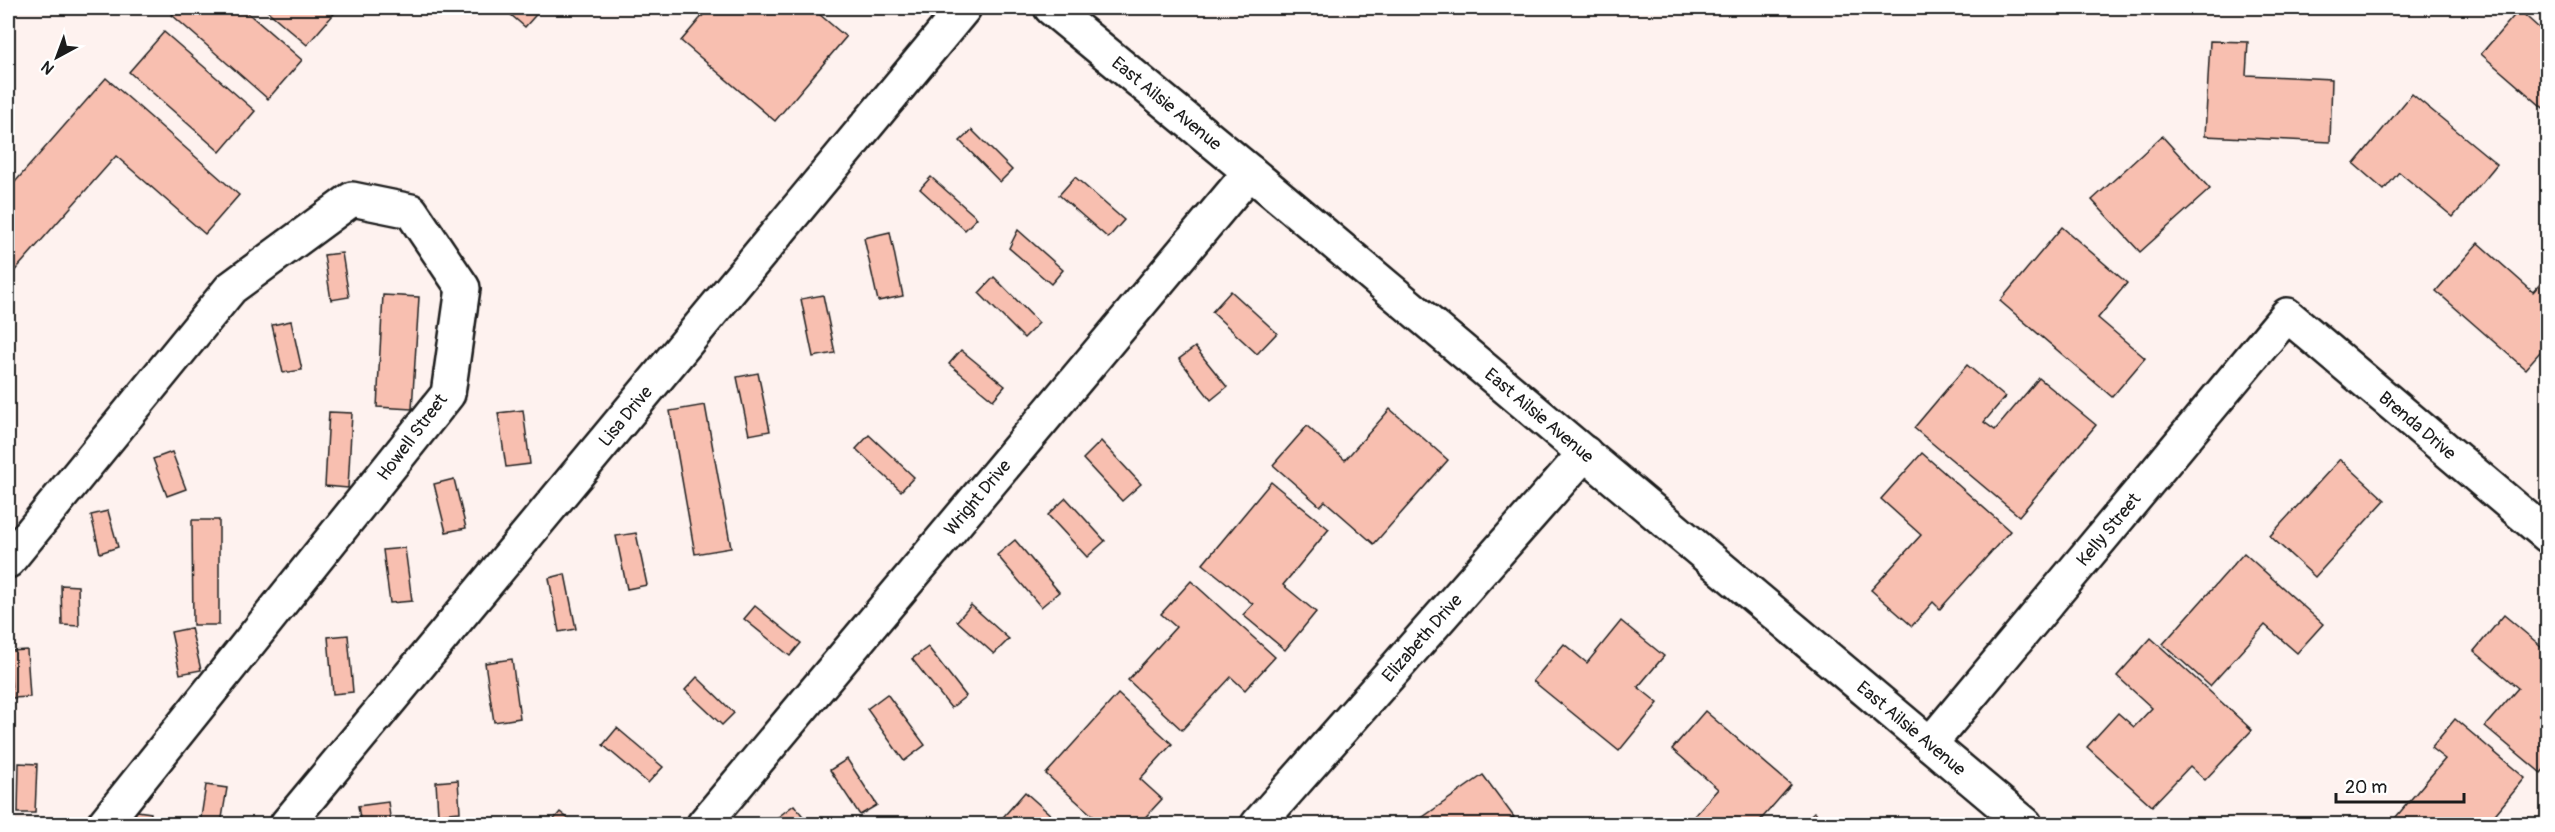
<svg xmlns="http://www.w3.org/2000/svg" width="2555" height="832" font-family="Pangolin,sans-serif">
<rect width="100%" height="100%" fill="#fef2ef"/>
<filter id="ink" filterUnits="userSpaceOnUse"><feTurbulence type="fractalNoise" baseFrequency=".0167" numOctaves="2"/><feDisplacementMap in="SourceGraphic" scale="12" xChannelSelector="R" yChannelSelector="G"/><feConvolveMatrix kernelMatrix="1 2 1 2 8 2 1 2 1" color-interpolation-filters="sRGB"/></filter>
<g filter="url(#ink)">
<g fill="#f8bfb0" stroke="#1c1c1c" stroke-width="1.5">
<polygon points="179,8 242,8 302,60 268,99 172,15"/>
<polygon points="264,8 339,8 307,45"/>
<polygon points="503,8 542,8 525,27"/>
<polygon points="709,8 812,8 846,37 775,121 681,41"/>
<polygon points="2519,10 2548,36 2548,112 2481,54"/>
<polygon points="164,32 255,111 220,152 129,72"/>
<polygon points="2210,41 2248,42 2246,75 2332,79 2330,142 2205,136"/>
<polygon points="106,78 239,195 205,234 116,156 10,276 8,273 8,190"/>
<polygon points="2412,94 2497,164 2453,217 2399,172 2384,190 2354,164"/>
<polygon points="972,130 1012,170 1000,182 960,141"/>
<polygon points="2162,136 2210,189 2140,252 2092,200"/>
<polygon points="931,177 977,218 965,230 920,189"/>
<polygon points="1075,177 1124,220 1108,238 1059,195"/>
<polygon points="2062,227 2127,283 2098,318 2145,358 2112,397 2000,301"/>
<polygon points="1018,230 1063,270 1051,284 1009,248"/>
<polygon points="890,232 903,296 878,301 864,238"/>
<polygon points="2478,243 2533,292 2548,275 2548,343 2525,369 2436,291"/>
<polygon points="342,253 349,297 331,300 324,255"/>
<polygon points="994,277 1039,323 1024,338 979,293"/>
<polygon points="1231,291 1277,333 1257,354 1212,312"/>
<polygon points="383,295 419,297 412,409 377,407"/>
<polygon points="823,295 835,353 813,357 801,299"/>
<polygon points="291,321 302,370 283,373 272,325"/>
<polygon points="1195,347 1227,387 1211,400 1179,359"/>
<polygon points="961,350 1005,386 993,400 949,364"/>
<polygon points="1967,365 2005,397 1984,422 1995,430 2039,378 2096,425 2019,516 1914,428"/>
<polygon points="758,373 770,431 749,435 737,377"/>
<polygon points="705,405 731,548 695,554 670,411"/>
<polygon points="1390,409 1448,460 1374,544 1325,501 1320,506 1273,465 1307,426 1345,460"/>
<polygon points="523,410 530,464 506,467 498,413"/>
<polygon points="329,412 352,413 348,488 325,486"/>
<polygon points="869,435 914,477 901,491 856,449"/>
<polygon points="1101,441 1141,484 1122,501 1083,459"/>
<polygon points="172,452 186,489 167,496 153,459"/>
<polygon points="1922,453 2010,531 1940,609 1933,602 1912,626 1871,590 1921,535 1881,499"/>
<polygon points="2340,459 2385,500 2315,577 2270,536"/>
<polygon points="454,479 466,528 446,532 434,484"/>
<polygon points="1271,482 1329,529 1283,585 1316,612 1285,650 1243,615 1253,604 1203,564"/>
<polygon points="1066,498 1105,541 1087,557 1048,515"/>
<polygon points="108,511 118,547 100,553 91,515"/>
<polygon points="192,520 219,520 219,625 193,625"/>
<polygon points="636,533 647,585 627,589 616,536"/>
<polygon points="1015,540 1059,592 1041,607 997,555"/>
<polygon points="405,548 412,601 390,603 383,550"/>
<polygon points="2244,553 2323,624 2297,653 2265,625 2210,686 2163,644"/>
<polygon points="565,574 576,629 559,632 549,578"/>
<polygon points="1191,581 1275,657 1245,690 1231,677 1182,730 1128,680 1176,627 1161,614"/>
<polygon points="61,585 78,586 79,626 62,625"/>
<polygon points="971,605 1009,639 994,654 957,621"/>
<polygon points="755,606 801,643 790,656 744,619"/>
<polygon points="2504,615 2548,652 2548,765 2541,773 2485,726 2518,688 2474,651"/>
<polygon points="1621,621 1664,656 1638,687 1658,703 1619,751 1533,681 1564,644 1587,663"/>
<polygon points="191,628 201,670 180,674 171,632"/>
<polygon points="348,635 353,692 333,694 328,637"/>
<polygon points="2151,638 2252,730 2205,780 2190,766 2152,806 2087,747 2118,713 2134,727 2152,708 2117,676"/>
<polygon points="928,647 966,696 951,708 912,659"/>
<polygon points="27,650 30,697 12,698 10,651"/>
<polygon points="512,659 520,718 494,722 485,663"/>
<polygon points="697,677 734,713 722,725 685,690"/>
<polygon points="887,694 925,745 904,761 867,709"/>
<polygon points="1118,694 1172,744 1140,779 1162,799 1139,824 1102,824 1046,774"/>
<polygon points="1705,711 1791,785 1757,824 1687,824 1718,789 1672,749"/>
<polygon points="2455,719 2525,778 2487,824 2390,824 2445,759 2431,748"/>
<polygon points="617,728 663,767 648,783 603,745"/>
<polygon points="847,759 877,805 860,815 830,770"/>
<polygon points="19,763 37,764 35,813 18,813"/>
<polygon points="1483,775 1514,817 1502,824 1413,824"/>
<polygon points="458,780 460,812 438,814 436,782"/>
<polygon points="206,785 227,788 221,824 200,824"/>
<polygon points="1025,792 1061,824 997,824"/>
<polygon points="388,802 391,824 361,824 358,806"/>
<polygon points="794,805 809,824 784,824 778,817"/>
<polygon points="123,809 151,813 150,824 121,824"/>
<polygon points="560,812 575,824 550,824"/>
<polygon points="1814,812 1828,824 1802,824"/>
</g>
<g fill="none" stroke-linecap="round" stroke-linejoin="round">
<g stroke="#1c1c1c" stroke-width="38">
<g id="minor">
<polyline points="8,561 231,288 352,199 411,211 463,288 448,394 104,824"/>
<path id="s1" d="M1930,744l357,-429 261,221"/>
<path id="s2" d="M287,824l677,-816"/>
<path id="s3" d="M704,824l546,-652"/>
<path id="s4" d="M1258,824l327,-371"/>
</g>
</g>
<g stroke="#1c1c1c" stroke-width="38">
<g id="tertiary">
<path id="s5" d="M1051,8l199,164 775,652"/>
</g>
</g>
<use href="#minor" stroke="#fff" stroke-width="33"/>
<use href="#tertiary" stroke="#fff" stroke-width="33"/>
</g>
</g>
<g text-anchor="middle" stroke-width="4.5" stroke-linejoin="round" paint-order="stroke">
<g font-size="18" fill="#1c1c1c" stroke="#fff">
<text dy="6" stroke="none"><textPath href="#s5" startOffset="150">East Ailsie Avenue</textPath></text>
<text dy="6" stroke="none"><textPath href="#s5" startOffset="636">East Ailsie Avenue</textPath></text>
<text dy="6" stroke="none"><textPath href="#s2" startOffset="530">Lisa Drive</textPath></text>
<text dy="6" stroke="none"><textPath href="#s1" startOffset="729">Brenda Drive</textPath></text>
<text transform="translate(412 437) rotate(-53)" y="6">Howell Street</text>
<text dy="6" stroke="none"><textPath href="#s3" startOffset="426">Wright Drive</textPath></text>
<text dy="6" stroke="none"><textPath href="#s1" startOffset="279">Kelly Street</textPath></text>
<text dy="6" stroke="none"><textPath href="#s4" startOffset="248">Elizabeth Drive</textPath></text>
<text dy="6" stroke="none"><textPath href="#s5" startOffset="1122">East Ailsie Avenue</textPath></text>
</g>
</g>
<rect width="2555" height="832" fill="none" stroke="#fff" stroke-width="30"/>
<rect x="15" y="15" width="2525" height="802" fill="none" stroke="#1c1c1c" stroke-width="2" filter="url(#ink)"/>
<g transform="translate(57 57) rotate(221)" stroke="#ffffff" stroke-width="4.5" paint-order="stroke">
<path d="M0-4.5L10 22L0 15L-10 22Z" fill="#1c1c1c"/>
<text y="-9" font-size="16" font-weight="bold" text-anchor="middle" fill="#1c1c1c">N</text>
</g>
<path d="M2336 793v9h128v-9" fill="none" stroke="#1c1c1c" stroke-width="3"/>
<text x="2345" y="793" font-size="18" fill="#1c1c1c" stroke="#ffffff" stroke-width="4.5" paint-order="stroke">20 m</text>
</svg>
